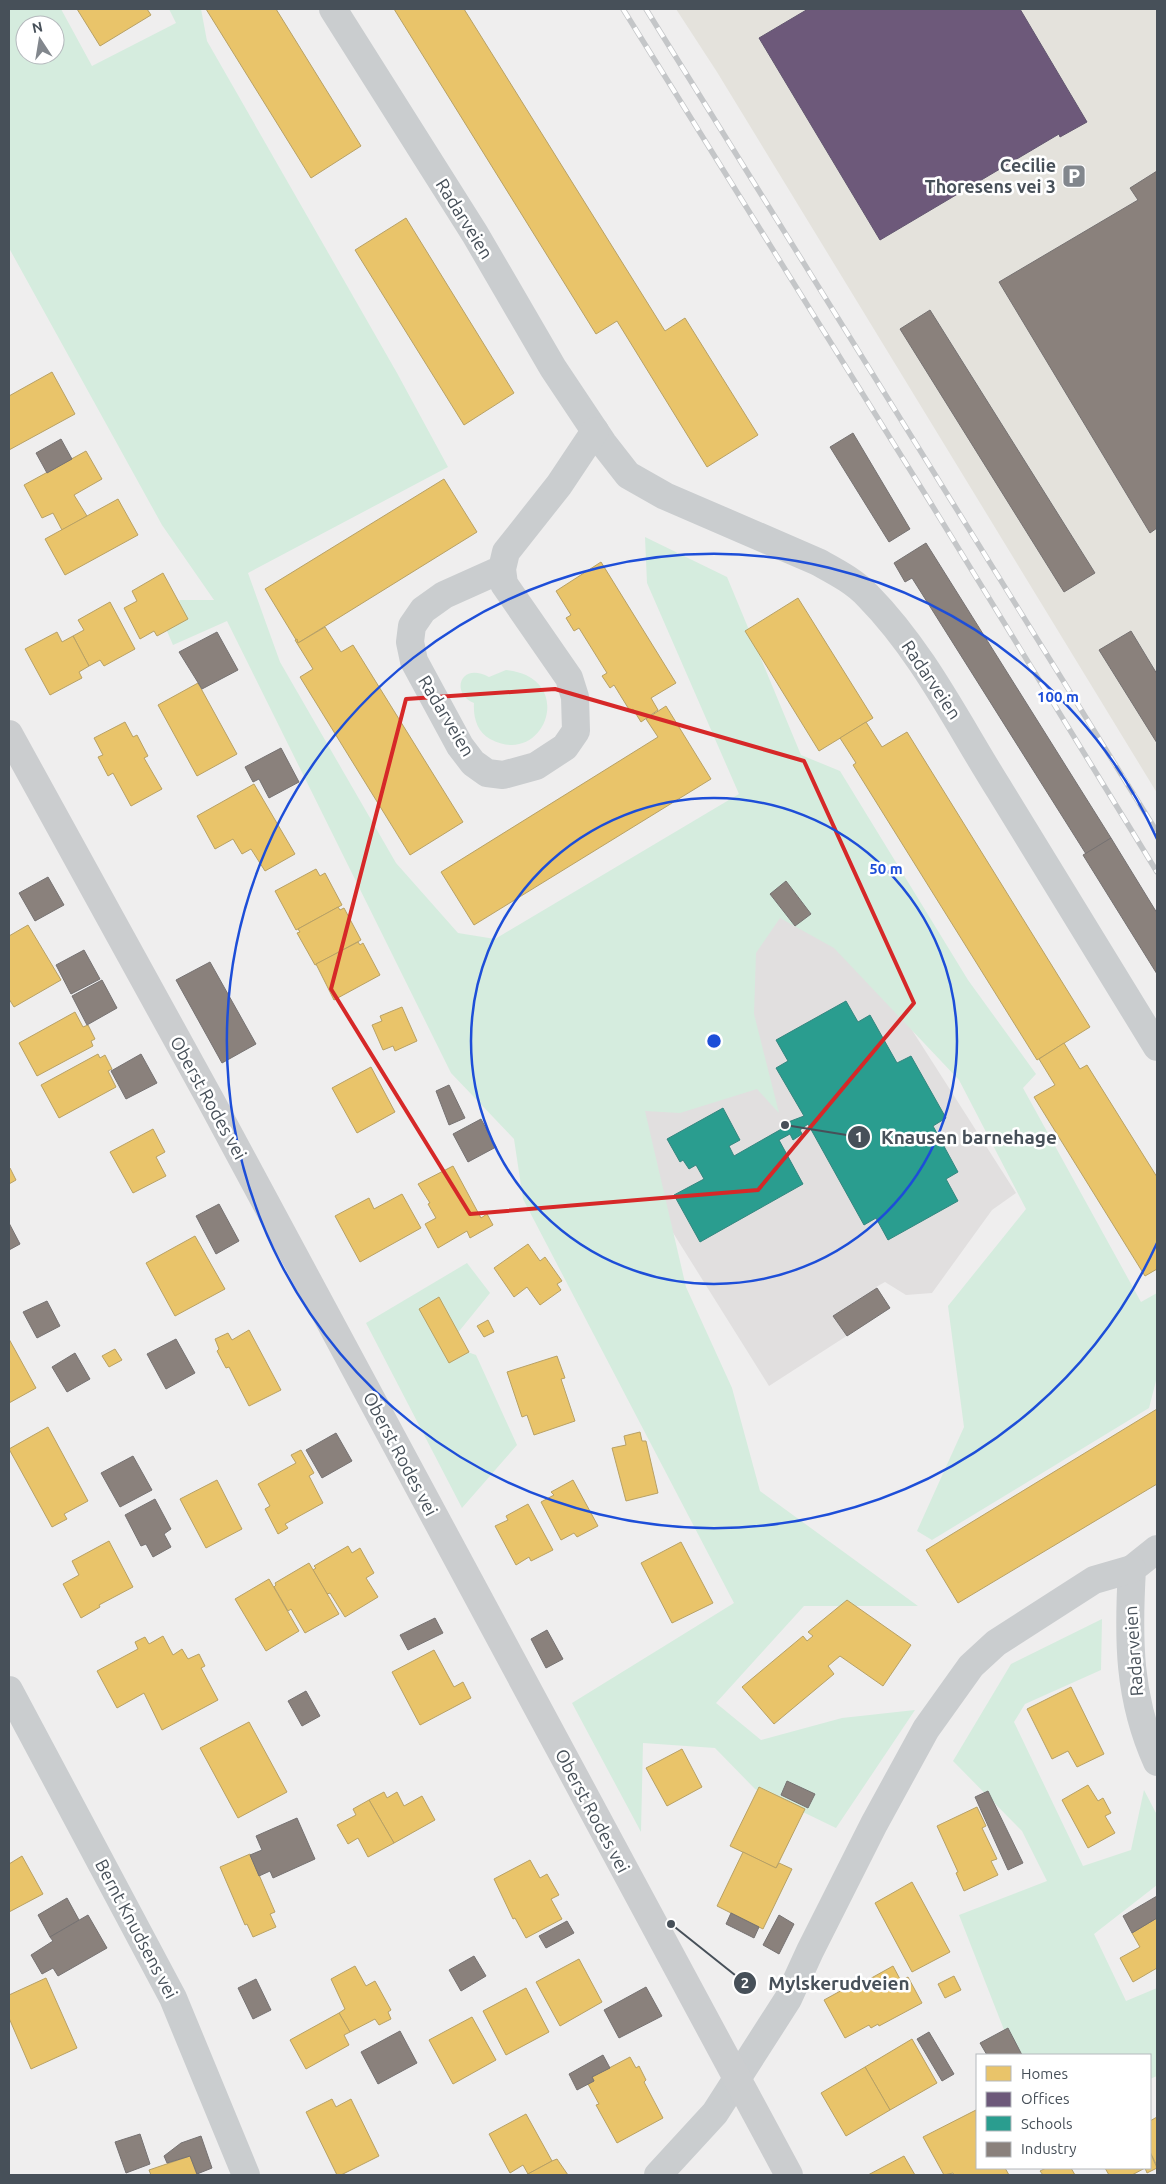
<svg xmlns="http://www.w3.org/2000/svg" width="1166" height="2184" font-family="Ubuntu,sans-serif">
<rect width="100%" height="100%" fill="#efeeee"/>
<polygon fill="#e4e2dc" points="676,9 1157,9 1157,793 717,72"/>
<polygon fill="#e1dfdf" points="778,820 1016,1193 992,1210 932,1293 906,1295 885,1282 876,1287 890,1308 769,1386 650,1196 576,949"/>
<g fill="#d5ecde" fill-rule="evenodd">
<path d="M9,9h52l31,57 84,-43 -7,-14h32l6,32 190,332 51,94 -200,106 32,89 116,201 62,70 37,6 244,-145 -92,-211 -2,-46 82,40 74,178 39,16 128,209 68,94 -13,14 118,214 16,-9v84l-8,31 -217,132 -15,-9 47,-104 -16,-121 78,-97 -67,-129 -125,-132 -54,-30 -24,35 -2,61 25,99 -22,-24 -77,24 -35,-2 41,176 46,101 28,103 158,115h-114l-88,97 45,37 81,-22 73,-8 -79,118 -81,-39 -40,-41 -72,-5 -2,89 -69,-129 162,-100 -211,-404 -9,-60 -63,-66 -224,-452 -54,24 -12,-28 19,-17h34l-52,-75 -153,-277zM25,25h30v30h-30z"/>
<path d="M506,670c72,7 39,99 -16,69 -13,-7 -17,-22 -16,-36 -24,-9 -14,-42 15,-26z"/>
<polygon points="467,1263 490,1293 448,1345 476,1355 517,1445 462,1508 366,1323"/>
<polygon points="1102,1619 1101,1670 1025,1704 1014,1722 1083,1866 1131,1850 1144,1790 1157,1815 1157,1885 1094,1934 1126,2001 1157,1988 1157,2076 1150,2079 1150,2055 1011,2055 1008,2040 959,1915 1047,1881 1022,1831 953,1761 1011,1664"/>
</g>
<g fill="#e9c46a" stroke="#b8a165">
<polygon points="77,9 147,9 151,15 100,46"/>
<polygon points="206,9 276,9 361,146 311,178"/>
<polygon points="394,9 464,9 665,331 685,318 758,435 707,467 617,321 596,334"/>
<polygon points="406,218 514,393 464,425 355,250"/>
<polygon points="52,372 75,414 9,450 9,396"/>
<polygon points="86,451 102,479 74,495 87,516 62,530 53,513 42,518 24,485"/>
<polygon points="444,479 477,532 298,643 265,589"/>
<polygon points="118,499 138,535 65,575 45,539"/>
<polygon points="601,562 676,683 651,698 658,710 641,722 633,709 630,711 614,685 610,688 602,676 607,673 579,628 574,631 566,618 571,615 556,591"/>
<polygon points="163,573 188,619 157,636 154,631 140,639 124,608 137,601 132,591"/>
<polygon points="798,598 873,718 819,751 745,631"/>
<polygon points="110,602 135,649 104,666 100,660 89,666 73,636 84,630 78,620"/>
<polygon points="325,627 341,652 353,645 463,822 410,855 300,677 313,669 295,640 297,639 298,643"/>
<polygon points="57,632 62,642 73,636 89,666 79,672 82,678 50,695 25,649"/>
<polygon points="198,683 237,754 197,776 158,705"/>
<polygon points="666,706 711,779 474,925 441,872 658,737 646,719"/>
<polygon points="125,722 133,737 137,735 148,756 144,758 162,789 131,806 113,773 108,776 98,757 103,755 94,738"/>
<polygon points="866,722 882,747 907,732 1090,1027 1037,1060 853,765 856,763 840,738"/>
<polygon points="254,784 295,854 265,871 251,849 242,854 233,839 215,849 197,816"/>
<polygon points="316,869 320,876 325,873 342,905 296,930 275,891"/>
<polygon points="338,907 340,910 344,908 361,940 315,965 297,933 300,932 298,929"/>
<polygon points="28,925 61,980 14,1007 9,999 9,936"/>
<polygon points="358,942 360,945 363,943 380,975 334,1000 316,964"/>
<polygon points="402,1007 417,1041 395,1051 393,1046 383,1050 372,1025 382,1021 380,1016"/>
<polygon points="75,1012 83,1027 88,1025 95,1039 91,1041 93,1046 37,1076 19,1043"/>
<polygon points="1064,1043 1080,1069 1087,1065 1157,1177 1157,1269 1145,1276 1034,1097 1055,1085 1039,1059"/>
<polygon points="98,1054 100,1058 105,1055 112,1069 108,1071 116,1087 59,1118 41,1085"/>
<polygon points="371,1067 395,1112 357,1133 332,1088"/>
<polygon points="153,1129 165,1152 156,1157 166,1176 133,1193 110,1152"/>
<polygon points="453,1166 481,1218 487,1214 493,1225 470,1238 467,1231 438,1248 425,1224 436,1218 428,1204 430,1203 418,1184"/>
<polygon points="10,1168 16,1180 9,1184 9,1169"/>
<polygon points="402,1194 421,1228 360,1262 335,1216 369,1198 374,1209"/>
<polygon points="195,1236 225,1289 175,1316 146,1263"/>
<polygon points="528,1244 540,1261 545,1257 562,1281 557,1284 561,1290 540,1305 527,1287 514,1297 494,1268"/>
<polygon points="439,1297 469,1352 449,1363 419,1309"/>
<polygon points="488,1320 494,1332 484,1337 477,1326"/>
<polygon points="249,1330 281,1390 249,1406 229,1367 226,1368 217,1351 219,1349 215,1339 228,1333 232,1340"/>
<polygon points="9,1339 36,1388 9,1403"/>
<polygon points="115,1349 122,1360 109,1367 102,1356"/>
<polygon points="557,1356 565,1378 561,1379 575,1421 534,1435 527,1415 522,1417 507,1372"/>
<polygon points="1157,1409 1157,1484 958,1603 926,1550"/>
<polygon points="48,1427 88,1501 64,1514 67,1519 52,1527 9,1449"/>
<polygon points="640,1432 642,1441 646,1441 658,1493 626,1501 612,1448 626,1445 624,1436"/>
<polygon points="301,1450 314,1473 309,1476 323,1503 285,1524 288,1528 278,1534 265,1509 270,1506 258,1484 296,1463 291,1455"/>
<polygon points="217,1480 242,1529 206,1548 180,1499"/>
<polygon points="573,1480 598,1526 577,1537 574,1533 561,1540 541,1502 554,1495 551,1492"/>
<polygon points="528,1504 553,1550 531,1561 529,1557 516,1565 495,1526 508,1520 506,1516"/>
<polygon points="109,1541 133,1587 99,1605 100,1607 81,1618 63,1584 79,1575 72,1561"/>
<polygon points="681,1542 713,1603 672,1623 641,1563"/>
<polygon points="348,1546 352,1553 360,1548 374,1573 366,1578 378,1597 345,1617 330,1593 327,1594 313,1570 316,1568 314,1566"/>
<polygon points="309,1563 339,1614 305,1633 291,1609 288,1611 274,1587 276,1585 275,1583"/>
<polygon points="269,1579 299,1631 266,1651 235,1599"/>
<polygon points="847,1600 911,1645 883,1686 840,1656 828,1666 834,1674 774,1724 742,1687 803,1636 807,1641 813,1636 808,1632"/>
<polygon points="163,1636 173,1655 182,1649 188,1659 199,1654 205,1666 201,1668 218,1700 162,1730 144,1693 117,1708 97,1671 138,1649 135,1642 145,1637 149,1644"/>
<polygon points="434,1650 454,1687 463,1682 471,1698 420,1725 392,1672"/>
<polygon points="1071,1687 1104,1754 1077,1767 1068,1751 1052,1759 1027,1709"/>
<polygon points="249,1722 287,1792 238,1818 200,1748"/>
<polygon points="682,1749 702,1787 667,1806 646,1768"/>
<polygon points="1088,1785 1098,1801 1103,1798 1111,1813 1105,1816 1115,1833 1088,1848 1062,1800"/>
<polygon points="759,1787 805,1809 776,1868 730,1846"/>
<polygon points="384,1792 387,1798 397,1792 404,1806 422,1796 435,1820 394,1843 369,1800"/>
<polygon points="369,1800 394,1843 368,1857 358,1838 348,1844 337,1825 356,1815 353,1809"/>
<polygon points="977,1807 986,1826 982,1828 997,1859 991,1861 998,1875 964,1891 956,1873 958,1872 937,1826"/>
<polygon points="743,1852 776,1868 779,1863 792,1869 763,1929 717,1906"/>
<polygon points="250,1854 275,1912 270,1914 276,1927 253,1937 247,1924 245,1925 220,1867"/>
<polygon points="22,1856 43,1894 9,1912 9,1864"/>
<polygon points="530,1860 540,1878 547,1874 559,1895 551,1899 562,1919 526,1938 515,1918 513,1919 494,1879"/>
<polygon points="912,1882 950,1952 912,1972 875,1903"/>
<polygon points="1157,1918 1157,1968 1133,1982 1120,1958 1140,1947 1132,1933"/>
<polygon points="579,1959 602,2002 560,2026 536,1982"/>
<polygon points="355,1966 366,1986 375,1981 391,2010 388,2012 391,2019 379,2025 375,2019 350,2032 339,2013 345,2009 331,1979"/>
<polygon points="893,1966 901,1981 908,1977 922,2003 879,2026 878,2024 871,2028 869,2025 845,2038 824,2000 855,1983 857,1986"/>
<polygon points="954,1976 961,1990 945,1998 938,1984"/>
<polygon points="46,1978 77,2048 31,2069 9,2018 9,1995"/>
<polygon points="526,1988 549,2032 506,2055 483,2011"/>
<polygon points="339,2013 350,2032 344,2035 349,2045 306,2069 290,2040"/>
<polygon points="472,2017 496,2060 453,2084 429,2040"/>
<polygon points="912,2039 937,2083 890,2110 865,2067"/>
<polygon points="630,2057 636,2068 639,2066 646,2080 644,2082 663,2118 617,2143 596,2105 599,2104 588,2084 594,2081 592,2077"/>
<polygon points="865,2067 890,2110 846,2136 821,2093"/>
<polygon points="332,2099 336,2107 351,2099 379,2156 341,2175 337,2175 306,2112"/>
<polygon points="976,2110 977,2168 1005,2168 1009,2175 954,2175 953,2173 944,2175 923,2137"/>
<polygon points="526,2114 552,2161 528,2174 523,2165 510,2173 489,2134"/>
<polygon points="1157,2117 1157,2166 1150,2152 1150,2121"/>
<polygon points="1150,2152 1157,2168 1147,2173 1145,2168 1132,2175 1109,2175 1105,2168 1150,2168"/>
<polygon points="190,2156 197,2175 151,2175 149,2170"/>
<polygon points="904,2156 915,2175 868,2175"/>
<polygon points="557,2159 568,2175 526,2175 552,2161"/>
<polygon points="1046,2168 1071,2168 1075,2175 1043,2175 1040,2171"/>
</g>
<polygon fill="#6d597a" stroke="#625670" points="808,9 1020,9 1087,122 1060,137 1059,134 880,240 759,38"/>
<polygon fill="#2a9d8f" stroke="#33867f" points="846,1001 858,1022 870,1015 897,1063 911,1056 946,1118 933,1126 958,1172 946,1179 958,1201 888,1240 876,1218 864,1225 808,1124 800,1130 802,1134 793,1140 790,1134 779,1140 803,1184 700,1242 674,1195 704,1179 696,1165 689,1169 683,1160 680,1162 667,1139 723,1108 740,1140 729,1146 734,1156 785,1127 783,1124 804,1116 776,1068 788,1061 776,1040"/>
<g fill="#8a817c" stroke="#767272">
<polygon points="1157,171 1157,528 1150,533 999,282 1138,200 1130,188"/>
<polygon points="930,310 1095,573 1064,592 900,329"/>
<polygon points="853,433 910,529 889,542 830,447"/>
<polygon points="61,439 72,459 47,473 36,453"/>
<polygon points="926,543 1111,838 1086,854 912,578 905,582 894,563"/>
<polygon points="1131,631 1157,674 1157,743 1099,650"/>
<polygon points="217,632 238,670 202,689 179,652"/>
<polygon points="281,748 299,782 269,798 259,779 253,782 245,767"/>
<polygon points="1111,838 1157,913 1157,974 1083,855"/>
<polygon points="48,877 64,905 35,921 19,893"/>
<polygon points="786,881 811,914 795,926 770,894"/>
<polygon points="84,950 100,979 71,994 56,965"/>
<polygon points="210,962 256,1044 222,1063 176,980"/>
<polygon points="102,980 117,1008 87,1025 72,996"/>
<polygon points="141,1054 157,1083 126,1099 111,1071"/>
<polygon points="449,1085 465,1118 449,1125 436,1091"/>
<polygon points="481,1119 496,1147 468,1162 453,1134"/>
<polygon points="219,1204 239,1241 216,1254 196,1216"/>
<polygon points="9,1223 20,1244 9,1250"/>
<polygon points="877,1288 890,1308 847,1336 833,1316"/>
<polygon points="47,1301 60,1326 37,1338 23,1312"/>
<polygon points="176,1339 195,1373 166,1389 147,1354"/>
<polygon points="75,1353 90,1379 67,1392 52,1367"/>
<polygon points="336,1433 352,1461 322,1478 306,1450"/>
<polygon points="133,1456 152,1490 120,1507 101,1473"/>
<polygon points="155,1499 171,1529 164,1534 171,1547 153,1557 146,1544 141,1546 125,1515"/>
<polygon points="435,1618 443,1633 408,1650 400,1635"/>
<polygon points="547,1630 563,1659 546,1668 531,1639"/>
<polygon points="306,1691 320,1716 302,1726 288,1701"/>
<polygon points="787,1781 815,1794 808,1808 781,1795"/>
<polygon points="988,1791 1023,1863 1008,1870 975,1797"/>
<polygon points="297,1818 315,1859 273,1878 270,1871 259,1876 250,1855 262,1850 256,1836"/>
<polygon points="1157,1896 1157,1918 1132,1933 1123,1916"/>
<polygon points="67,1898 79,1920 50,1937 38,1915"/>
<polygon points="731,1913 759,1927 754,1938 726,1924"/>
<polygon points="88,1915 107,1948 58,1976 53,1968 42,1974 31,1955 53,1941 50,1937"/>
<polygon points="779,1915 794,1924 779,1954 763,1945"/>
<polygon points="567,1921 574,1933 546,1948 539,1936"/>
<polygon points="474,1956 486,1976 461,1991 449,1970"/>
<polygon points="256,1979 271,2010 253,2019 238,1988"/>
<polygon points="646,1987 662,2016 619,2038 604,2010"/>
<polygon points="1008,2028 1022,2055 987,2055 980,2043"/>
<polygon points="400,2031 417,2063 378,2084 361,2052"/>
<polygon points="929,2032 954,2074 942,2081 917,2039"/>
<polygon points="603,2055 610,2068 592,2077 594,2081 577,2090 569,2074"/>
<polygon points="140,2134 150,2164 126,2173 115,2142"/>
<polygon points="201,2136 212,2168 197,2174 190,2156 167,2163 164,2156 181,2143"/>
</g>
<g fill="none" stroke-linecap="round" stroke-linejoin="round">
<g stroke="#cacdcf" stroke-width="28">
<path d="M333,9l142,225 78,134 50,75 25,32 37,21 153,66c18,10 36,19 50,34 55,56 90,128 131,193 53,86 106,172 158,258"/>
<polyline points="502,569 444,595 423,610 412,626 410,642 414,661 460,746 473,763 487,773 503,775 536,766 565,747 576,731 575,697 569,678 504,584 502,569 506,552 559,485 595,431"/>
<path d="M1157,1549l-25,20c-4,69 -4,129 25,193"/>
<polyline points="9,1690 173,1998 246,2175"/>
<polyline points="658,2175 715,2113 788,1999 810,1951 874,1824 926,1729 971,1666 996,1643 1094,1580 1132,1569"/>
</g>
<polyline stroke="#cbcdcf" stroke-width="28" points="9,734 211,1101 789,2175"/>
<g stroke="#c4c6c8" stroke-width="5.5">
<g id="rail">
<polyline points="623,9 930,502 1157,872"/>
<polyline points="646,9 1157,832"/>
</g>
</g>
<use href="#rail" stroke="#fff" stroke-width="4" stroke-dasharray="11" stroke-linecap="butt"/>
</g>
<path fill="none" stroke="#d62828" stroke-width="4" stroke-linejoin="round" d="M555,689l249,72 110,242 -156,187 -288,24 -139,-225 75,-290z"/>
<g fill="none" stroke="#1d4ed8" stroke-width="2.5">
<circle cx="714" cy="1041" r="243"/>
<path d="M1157 1243A487 487 0 1 1 1157 839"/>
</g>
<defs>
<g id="parking-square" transform="scale(1.25)"><rect x="-9" y="-9" width="18" height="18" rx="4" fill="#82878d" stroke="#fff"/><path d="M-3.5-5.5H1a3.5 3.5 0 0 1 0 7H-1V5.5H-3.5ZM-1-3.4V-.6H.8a1.4 1.4 0 0 0 0-2.8Z" fill="#fff"/></g>
</defs>
<g fill-rule="evenodd">
<use href="#parking-square" x="1074" y="176"/>
</g>
<g text-anchor="middle" stroke-width="5" stroke-linejoin="round" paint-order="stroke">
<g font-size="18" font-weight="bold" fill="#475059" stroke="#fff" text-anchor="end">
<text x="1056" y="172">Cecilie<tspan x="1056" dy="21">Thoresens vei 3</tspan></text>
</g>
<g font-size="18" fill="#475059" stroke="#fff">
<text transform="translate(464 219) rotate(58)" y="6">Radarveien</text>
<text transform="translate(931 680) rotate(56)" y="6">Radarveien</text>
<text transform="translate(446 716) rotate(59)" y="6">Radarveien</text>
<text transform="translate(208 1098) rotate(61)" y="6">Oberst Rodes vei</text>
<text transform="translate(400 1454) rotate(62)" y="6">Oberst Rodes vei</text>
<text transform="translate(1134 1651) rotate(-94)" y="6">Radarveien</text>
<text transform="translate(592 1811) rotate(62)" y="6">Oberst Rodes vei</text>
<text transform="translate(136 1929) rotate(62)" y="6">Bernt Knudsens vei</text>
</g>
</g>
<circle cx="714" cy="1041" r="8" fill="#1d4ed8" stroke="#fff" stroke-width="2.5"/>
<g font-size="15" text-anchor="middle" font-weight="bold" fill="#1d4ed8" stroke="#fff" stroke-width="5" stroke-linejoin="round" paint-order="stroke">
<text x="1058" y="702">100 m</text>
<text x="886" y="874">50 m</text>
</g>
<path fill="none" stroke="#475059" stroke-width="2" d="M785 1125L859 1137M671 1924L745 1983"/>
<g fill="#475059" stroke="#fff" stroke-width="2">
<circle cx="785" cy="1125" r="5"/>
<circle cx="671" cy="1924" r="5"/>
<circle cx="859" cy="1137" r="12"/>
<circle cx="745" cy="1983" r="12"/>
</g>
<g font-size="15" text-anchor="middle" font-weight="bold" fill="#fff">
<text x="859" y="1142">1</text>
<text x="745" y="1988">2</text>
</g>
<g font-size="19" text-anchor="middle" font-weight="bold" fill="#475059" stroke="#fff" stroke-width="5" stroke-linejoin="round" paint-order="stroke">
<text x="969" y="1144">Knausen barnehage</text>
<text x="839" y="1990">Mylskerudveien</text>
</g>
<rect width="1166" height="2184" fill="none" stroke="#475059" stroke-width="20"/>
<rect x="976" y="2054" width="175" height="115" fill="#ffffff" stroke="#b5b9bd"/>
<rect x="986" y="2066" width="25" height="15" fill="#e9c46a" stroke="#b5b9bd"/>
<text x="1021" y="2079" font-size="15" fill="#475059">Homes</text>
<rect x="986" y="2092" width="25" height="15" fill="#6d597a" stroke="#b5b9bd"/>
<text x="1021" y="2104" font-size="15" fill="#475059">Offices</text>
<rect x="986" y="2116" width="25" height="15" fill="#2a9d8f" stroke="#b5b9bd"/>
<text x="1021" y="2129" font-size="15" fill="#475059">Schools</text>
<rect x="986" y="2142" width="25" height="15" fill="#8a817c" stroke="#b5b9bd"/>
<text x="1021" y="2154" font-size="15" fill="#475059">Industry</text>
<g transform="translate(40 40) rotate(348)"><circle r="24" fill="#ffffff" stroke="#b5b9bd"/>
<path d="M0-4L9 19L0 12L-9 19Z" fill="#82878d"/>
<text y="-8" font-size="14" font-weight="bold" text-anchor="middle" fill="#475059">N</text>
</g>
</svg>
